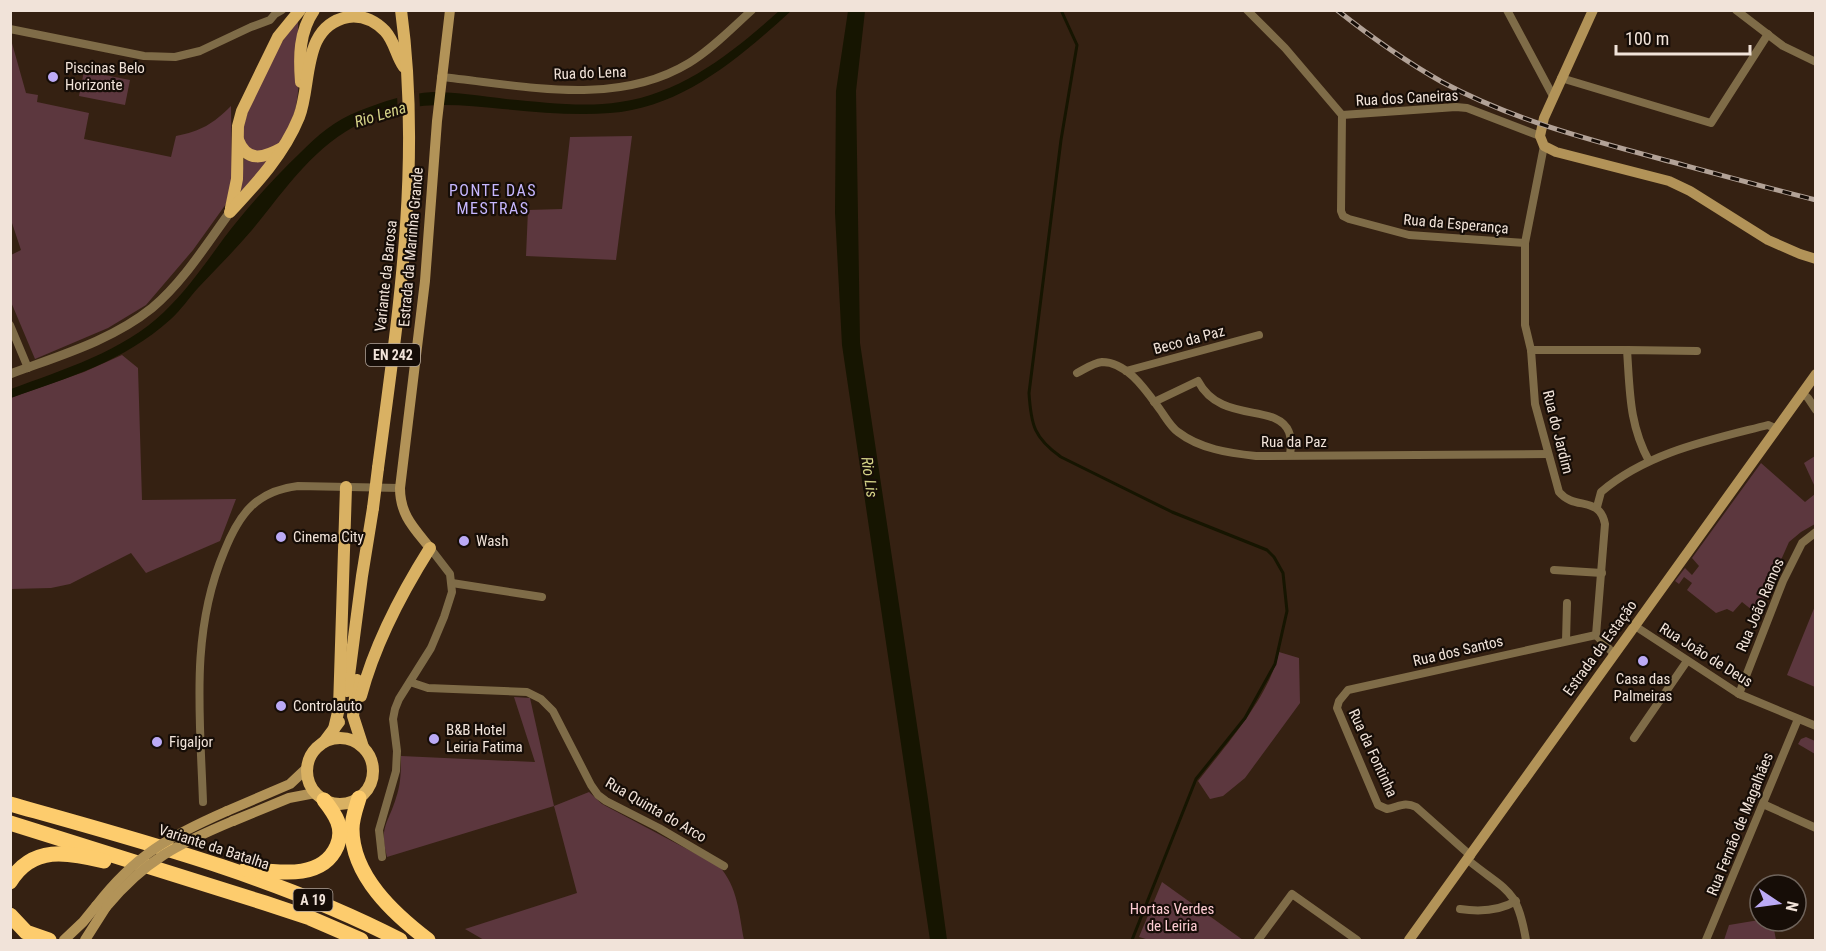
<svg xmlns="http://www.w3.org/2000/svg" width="1826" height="951" font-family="'Roboto Condensed',sans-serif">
<rect width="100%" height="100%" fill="#352112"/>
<g fill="#5c373e">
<path d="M298,20c0,35 8,98 -20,124 -4,4 -11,6 -17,9l-12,-4c-2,-4 -6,-8 -6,-13 -1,-27 37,-96 55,-116z"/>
<path d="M10,36l16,57 12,2 -1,7 52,11 -5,26 87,18 5,-21c25,-5 37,-12 55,-30l1,74 -6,24 -33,46 -47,55 -38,23 -73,31 -24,-57v-47l10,-5 -10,-30z"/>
<polygon points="84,71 130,80 125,105 79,96"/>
<polygon points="632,136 616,260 526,256 528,210 562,209 570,137"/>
<polygon points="244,159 255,162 269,160 240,195"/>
<polygon points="122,355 138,368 142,500 236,499 220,541 146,573 131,553 70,584 51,588 11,589 10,398 84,372"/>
<polygon points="1815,456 1815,487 1804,463"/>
<polygon points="1761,463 1805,502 1815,494 1815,524 1801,532 1789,542 1757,614 1742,602 1733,612 1727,609 1716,613 1687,590 1692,583 1684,577 1679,584 1675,581 1685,568 1692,575 1699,566 1692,558"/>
<polygon points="1815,606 1816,684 1815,687 1787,675"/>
<path d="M1279,652l20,6 1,45 -55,75 -22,18 -13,3 -12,-18c28,-36 71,-84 81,-129z"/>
<path d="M514,697l16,1 24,108 35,-14 13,12 117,62c19,21 20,48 25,74h-260l-19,-11 112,-36 -23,-87 -167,51c-8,-30 1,-33 9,-59 5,-14 5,-28 5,-42l134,6z"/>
<polygon points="1806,737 1815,741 1815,754 1798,744 1801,739"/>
<polygon points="1162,882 1243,940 1149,940 1139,937"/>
<polygon points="1759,920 1761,926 1773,924 1776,940 1724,940 1729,925"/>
</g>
<g fill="#161501">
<path d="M779,11h12c-52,47 -109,97 -181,102 -35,3 -72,-1 -107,-4 -50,-5 -93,-9 -140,13 -49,23 -78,68 -111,108 -17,20 -36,39 -54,58 -9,10 -17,22 -27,31 -48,43 -101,58 -160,79v-9c51,-19 113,-38 153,-77 23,-22 41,-48 60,-74 23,-30 49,-59 76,-85 17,-17 35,-33 59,-42 22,-9 50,-18 74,-19 24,0 49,4 73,7 37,3 77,9 114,3 63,-9 113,-50 159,-91z"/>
<polygon points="848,11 865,11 856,91 860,343 928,799 947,940 930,940 842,345 835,213 836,91"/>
</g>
<polygon fill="#352112" points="419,91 420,109 398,114 397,96"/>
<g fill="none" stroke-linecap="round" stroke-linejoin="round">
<path stroke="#161501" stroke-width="3" d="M1061,10l16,35 -16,95 -32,253c2,32 5,45 32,64l111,55 95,38 7,7 9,16 4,38 -12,53 -30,54 -49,61 -64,161"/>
<g stroke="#7f6c48" stroke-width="8">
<polyline points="1247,10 1285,48 1342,115 1341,211 1343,216 1349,219 1409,235 1525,243"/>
<polyline points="1507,10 1553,96"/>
<polyline points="1736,10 1783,46 1816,62"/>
<polyline points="10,29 144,56 175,57 200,51 251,27 270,20 275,14 282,10"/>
<path d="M441,77c81,8 174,31 248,-14 23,-14 43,-35 63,-53"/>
<polyline points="1561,78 1711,123 1768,34"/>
<polyline points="1342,115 1456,107 1467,108 1540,136"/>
<path d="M1544,146l-19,97v82l6,25 4,54 24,88c16,19 40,3 46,32l-9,111 18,19"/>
<polyline points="10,325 28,368"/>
<polyline points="1531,350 1627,350"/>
<polyline points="1126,371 1259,335"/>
<path d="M1077,373c8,-4 16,-10 25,-11 26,0 45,30 59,49 5,7 10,16 17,21 22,17 51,21 78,24l292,-2"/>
<polyline points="1802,393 1808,398 1816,410"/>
<path d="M1154,402l44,-21c23,44 79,21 91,51 3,7 2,15 1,23"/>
<path d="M1649,461c-20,-37 -19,-69 -22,-111l70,1"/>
<path d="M1597,507l4,-15c47,-40 109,-52 167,-67l9,4"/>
<polyline points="1554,570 1602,573"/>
<polyline points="452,583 542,597"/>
<polyline points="1635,626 1739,694 1816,726"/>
<polyline points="1566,641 1567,603"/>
<polyline points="410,682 428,688 527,692 541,699 553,711 591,785 598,795 606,801 659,828 724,866"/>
<polyline points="1739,694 1783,581 1802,543 1816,532"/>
<polyline points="1634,738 1687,661"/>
<path d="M203,802c-3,-86 -13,-169 21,-250 15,-38 32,-61 74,-66l102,2"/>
<polyline points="1763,804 1816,828"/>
<path d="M1471,856l-55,-49c-12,-6 -17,0 -29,2l-9,-4 -41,-97 2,-7 9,-11 248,-55"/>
<polyline points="382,857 379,830 396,771 397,751 393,719 395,709 399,699 431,648 444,617 452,592 450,574 430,548"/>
<path d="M1468,860c39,32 49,27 58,80"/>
<path d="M1460,909c20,3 39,2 56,-8"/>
<polyline points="1258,940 1292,894 1357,940"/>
<polyline points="1706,940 1798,719"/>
</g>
<path stroke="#7f6c48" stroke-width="9" d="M10,374c48,-18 101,-33 142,-66 31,-26 54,-63 78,-96"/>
<g stroke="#b29358" stroke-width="10">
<polyline points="1593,10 1544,118 1540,136 1544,146 1556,152 1669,181 1690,191 1768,240 1800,254 1816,259"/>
<path d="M430,548c-16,-20 -30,-33 -30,-60l25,-207 12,-160 13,-111"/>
<polyline points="227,811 290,784 307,768"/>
<polyline points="233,821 289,798 315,793"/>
<polyline points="64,940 83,922 96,906"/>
<polyline points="85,940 106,907"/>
<polyline points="1409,940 1816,374"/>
</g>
<g stroke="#d9b163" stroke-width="12">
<path d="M301,82c-2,-25 -2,-50 13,-72"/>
<path d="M238,140c9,23 26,18 44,8"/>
<polyline points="231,208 237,179 238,126 242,111 278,37 300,10"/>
<path d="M230,212c27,-29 54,-58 69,-95 13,-33 2,-91 49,-100 14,-2 27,4 37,14 10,11 11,25 19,36"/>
<path d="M378,468c20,-151 44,-304 23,-458"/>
<polyline points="357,680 353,716 363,747"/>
<polyline points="347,691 362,576 373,508"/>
<path d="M361,696c14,-53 40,-102 69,-148"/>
<polyline points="334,729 339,708 346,487"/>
<circle cx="340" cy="771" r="33"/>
<polyline points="324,742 339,722"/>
</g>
<g stroke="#fdcc6d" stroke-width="15">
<path d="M359,798c-3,10 -7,20 -7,31 0,47 42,85 76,111"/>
<path d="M10,804c132,37 268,73 390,136"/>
<polyline points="10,823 265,903 310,918 361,940"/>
<path d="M246,869c30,3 76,12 91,-23 8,-18 -2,-32 -13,-46"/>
<path d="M10,882c22,-37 58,-30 94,-21"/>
<polyline points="10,915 26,932 49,940"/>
</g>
<g stroke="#b2a297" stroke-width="5">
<path id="rail" d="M1337,10c34,27 68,51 105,72 69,37 144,57 219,77 52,14 103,28 155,41"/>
</g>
<use href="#rail" stroke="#160d07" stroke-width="3" stroke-dasharray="9" stroke-linecap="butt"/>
<g stroke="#b29358" stroke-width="10">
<path d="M96,906c39,-51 74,-70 131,-95"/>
<path d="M106,907c39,-47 72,-63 127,-86"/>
</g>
<polyline stroke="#d9b163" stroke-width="12" points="373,508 378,468"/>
</g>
<g fill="#bbaaf6" stroke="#160d07" stroke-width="2">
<circle cx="53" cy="77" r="6"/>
<circle cx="281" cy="537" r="6"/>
<circle cx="464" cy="541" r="6"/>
<circle cx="1643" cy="661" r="6"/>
<circle cx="281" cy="706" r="6"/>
<circle cx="434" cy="739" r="6"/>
<circle cx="157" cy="742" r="6"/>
</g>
<g text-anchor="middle" stroke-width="4.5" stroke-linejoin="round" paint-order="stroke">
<g fill="#160d07" stroke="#afa39a" stroke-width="1.5">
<rect x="366" y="344" width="54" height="22" rx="4.5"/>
<rect x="293.5" y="889" width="39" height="22" rx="4.5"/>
</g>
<g font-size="14" font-weight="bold" fill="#f1e3d9">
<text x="393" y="360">EN 242</text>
<text x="313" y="905">A 19</text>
</g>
<g font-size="15" fill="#f1e3d9" stroke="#160d07" text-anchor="start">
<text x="65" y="73">Piscinas Belo<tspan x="65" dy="17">Horizonte</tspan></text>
<text x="293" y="542">Cinema City</text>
<text x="476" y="546">Wash</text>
<text x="1643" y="684" text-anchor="middle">Casa das<tspan x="1643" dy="17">Palmeiras</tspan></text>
<text x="293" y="711">Controlauto</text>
<text x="446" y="735">B&amp;B Hotel<tspan x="446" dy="17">Leiria Fatima</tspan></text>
<text x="169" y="747">Figaljor</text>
</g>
<g font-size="15" fill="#f1e3d9" stroke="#160d07">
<text transform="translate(590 73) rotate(-2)" y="5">Rua do Lena</text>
<text transform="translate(1407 98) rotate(-3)" y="5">Rua dos Caneiras</text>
<text transform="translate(1456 224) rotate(5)" y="5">Rua da Esperança</text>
<text transform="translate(411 247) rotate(-85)" y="5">Estrada da Marinha Grande</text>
<text transform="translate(386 276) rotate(-84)" y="5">Variante da Barosa</text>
<text transform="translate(1189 340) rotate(-15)" y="5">Beco da Paz</text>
<text transform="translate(1558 432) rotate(76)" y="5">Rua do Jardim</text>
<text x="1294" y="447">Rua da Paz</text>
<text transform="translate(1760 605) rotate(-67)" y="5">Rua João Ramos</text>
<text transform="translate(1600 648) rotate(-54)" y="5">Estrada da Estação</text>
<text transform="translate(1458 651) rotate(-13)" y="5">Rua dos Santos</text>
<text transform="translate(1706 655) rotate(32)" y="5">Rua João de Deus</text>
<text transform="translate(1373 753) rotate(65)" y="5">Rua da Fontinha</text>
<text transform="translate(656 810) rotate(30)" y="5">Rua Quinta do Arco</text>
<text transform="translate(1740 824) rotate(-68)" y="5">Rua Fernão de Magalhães</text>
<text transform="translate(214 847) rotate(18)" y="5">Variante da Batalha</text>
</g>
<g font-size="15" fill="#feccd3" stroke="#160d07">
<text x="1172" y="914">Hortas Verdes<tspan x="1172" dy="17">de Leiria</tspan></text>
</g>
<g font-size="16" font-style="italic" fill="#d4d287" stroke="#160d07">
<text transform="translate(380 114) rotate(-17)" y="6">Rio Lena</text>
<text transform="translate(870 477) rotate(82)" y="6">Rio Lis</text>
</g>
<g font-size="16" letter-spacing="1.5" fill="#c6b7ff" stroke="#160d07">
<text x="493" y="196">PONTE DAS<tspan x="493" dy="18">MESTRAS</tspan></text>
</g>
</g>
<rect width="1826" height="951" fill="none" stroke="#f1e3d9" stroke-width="24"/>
<g transform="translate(1778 903) rotate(103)"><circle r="28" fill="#160d07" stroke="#6e635b" stroke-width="1.5"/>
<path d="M0-4.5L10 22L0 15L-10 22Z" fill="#bbaaf6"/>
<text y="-9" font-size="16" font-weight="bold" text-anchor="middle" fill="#f1e3d9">N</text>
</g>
<path d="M1616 45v9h134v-9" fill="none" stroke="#f1e3d9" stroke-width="3"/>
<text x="1625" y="45" font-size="18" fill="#f1e3d9" stroke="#160d07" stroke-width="4.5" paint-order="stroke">100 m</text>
</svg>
